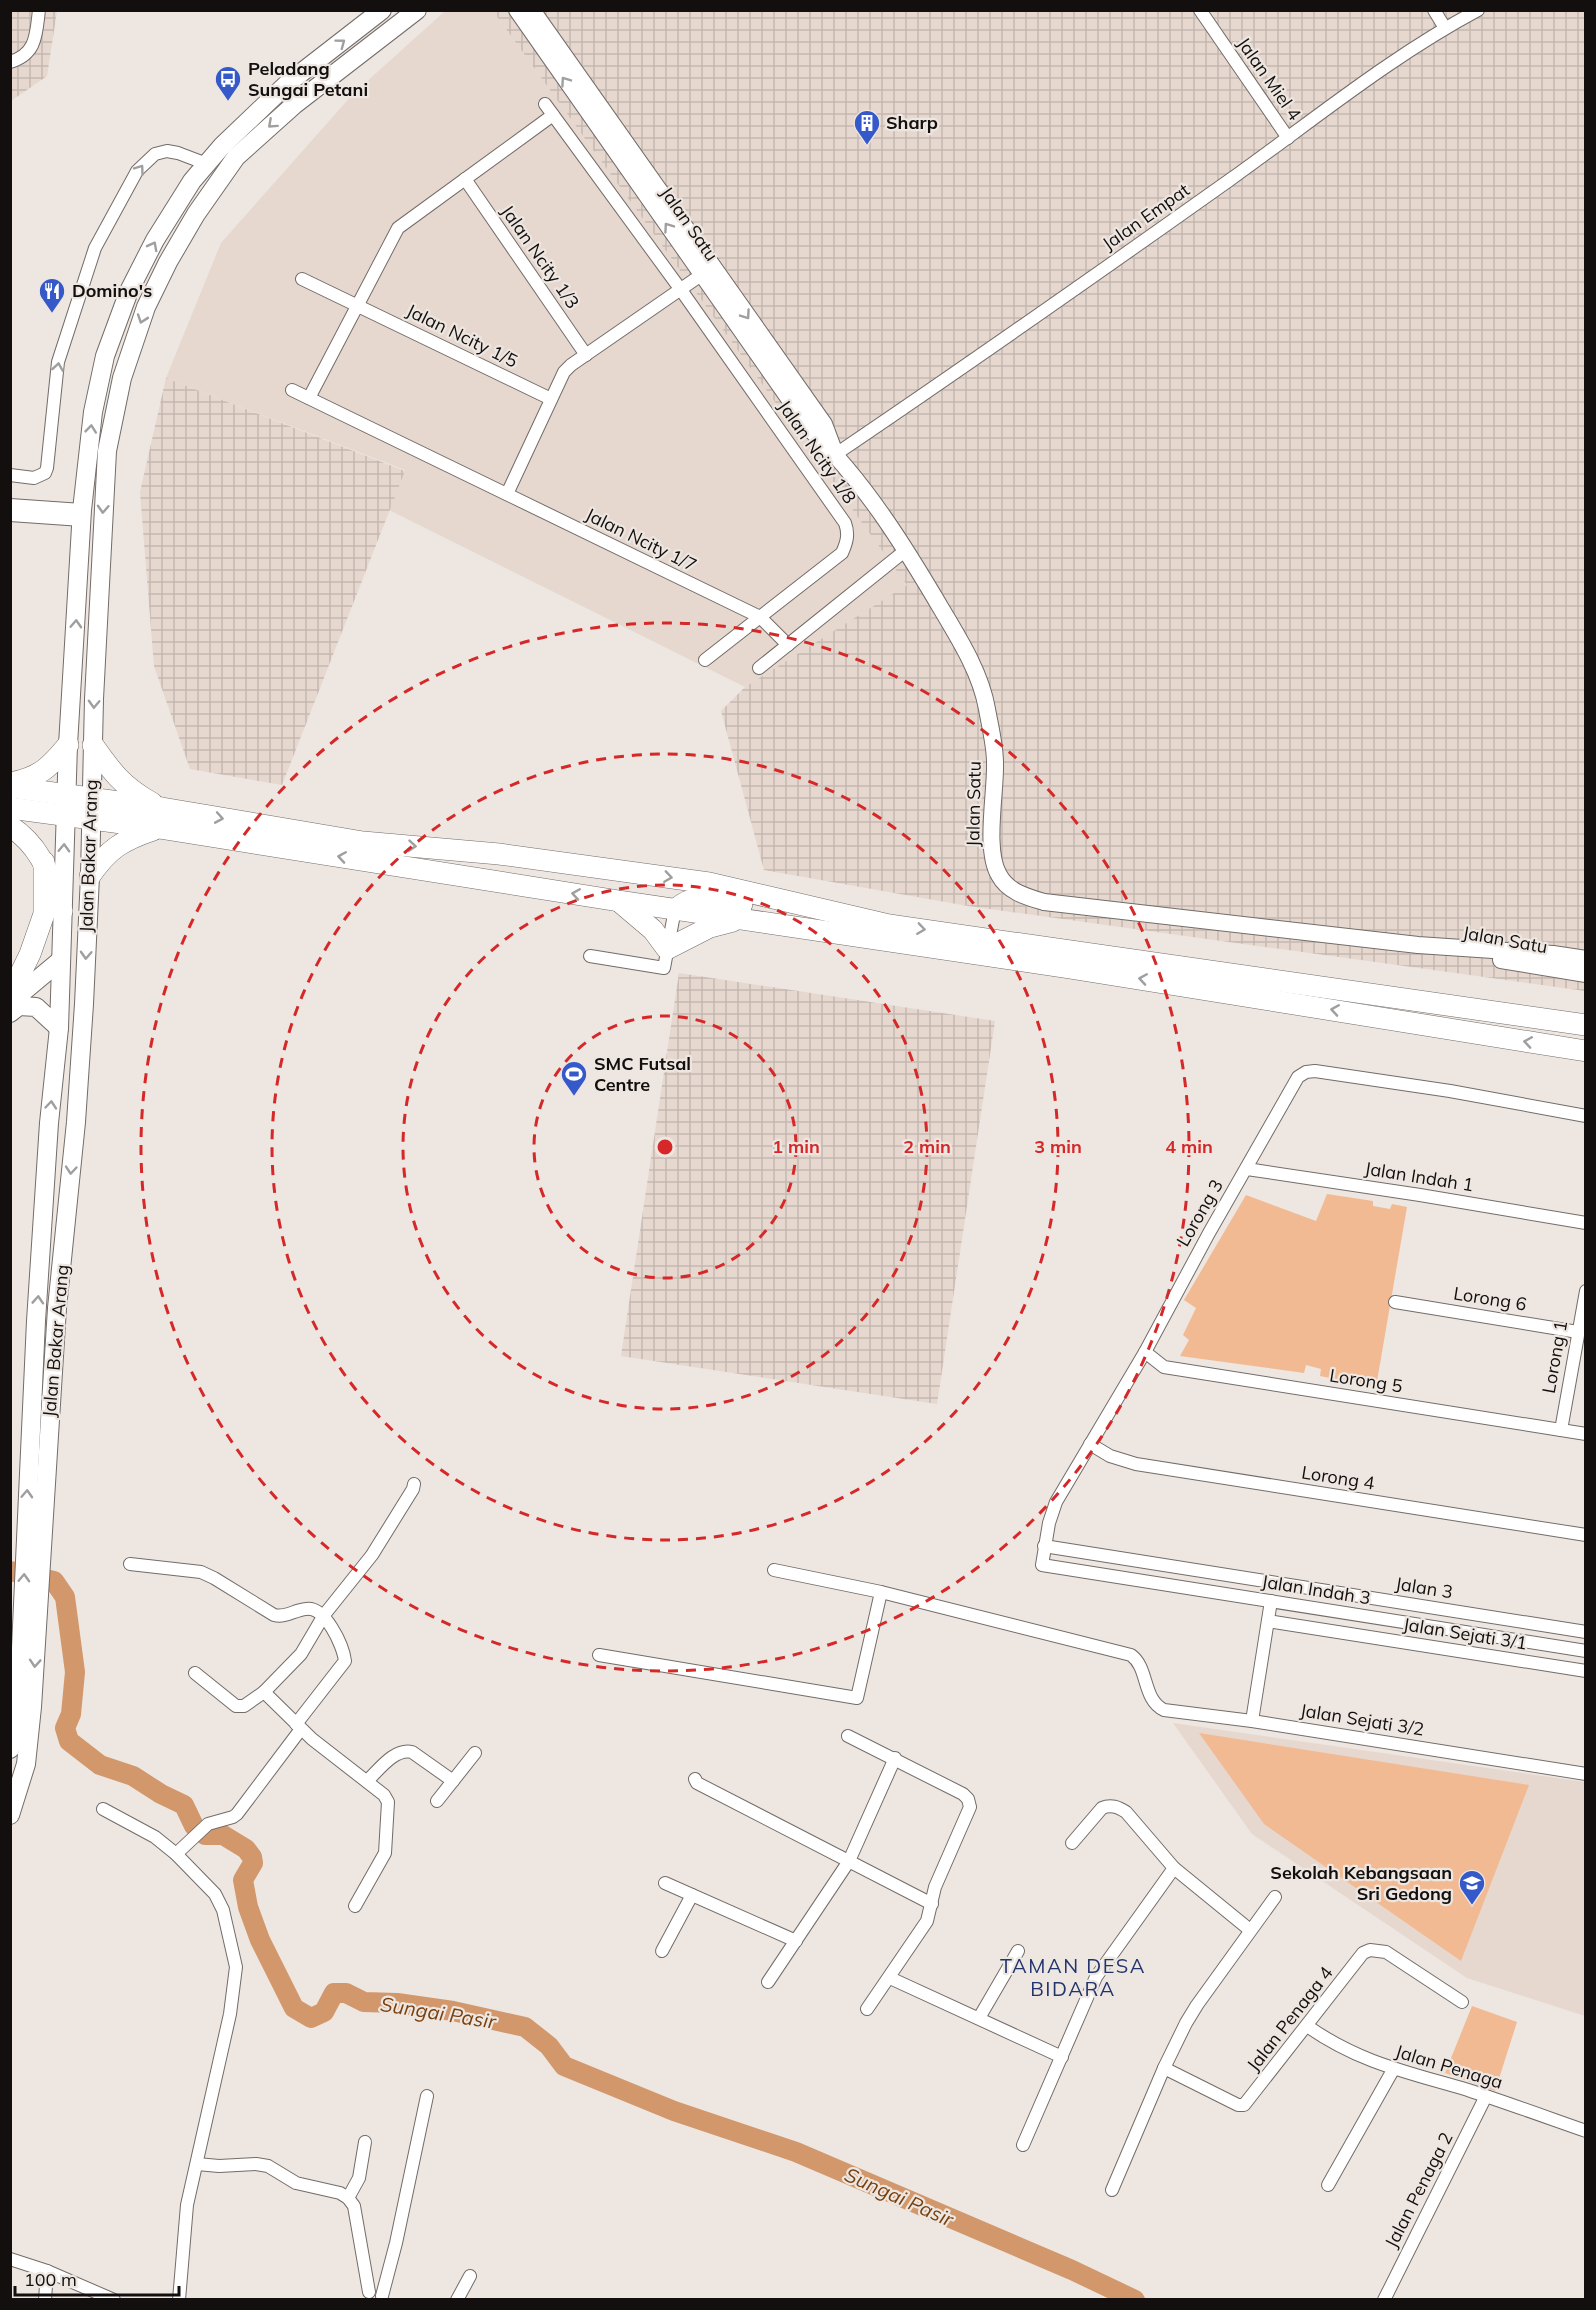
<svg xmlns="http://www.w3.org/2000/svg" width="1596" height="2310" font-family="Mulish,sans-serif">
<defs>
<pattern id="industrial-grid" width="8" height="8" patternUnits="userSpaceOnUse" patternTransform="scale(1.5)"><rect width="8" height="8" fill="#e6d8cf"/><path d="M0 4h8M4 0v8" fill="none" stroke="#c4b8b1"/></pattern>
</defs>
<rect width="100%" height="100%" fill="#ede6e1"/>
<g fill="#e6d8cf">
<polygon points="445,11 493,11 908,585 745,687 389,510 405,470 166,378 221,243 353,94"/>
<polygon points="1173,1723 1585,1782 1585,2016 1467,1978 1252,1834"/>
</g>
<g fill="url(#industrial-grid)">
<polygon points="11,11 57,11 47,76 11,101"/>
<polygon points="493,11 1585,11 1585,991 968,906 764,870 721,711 745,687 907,585"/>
<polygon points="166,378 405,471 282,785 190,769 154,666 140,492"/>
<polygon points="679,973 995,1021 937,1404 621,1356"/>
</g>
<g fill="#f1ba92">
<polygon points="1327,1194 1373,1201 1373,1206 1390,1209 1392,1204 1407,1207 1376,1387 1320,1376 1321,1369 1306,1365 1304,1373 1180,1356 1189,1340 1183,1335 1196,1308 1184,1300 1246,1195 1316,1221"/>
<polygon points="1199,1733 1529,1785 1461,1961 1264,1824"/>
<polygon points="1472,2006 1517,2022 1495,2091 1445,2073"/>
</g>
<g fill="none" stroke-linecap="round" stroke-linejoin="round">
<polyline stroke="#d2976b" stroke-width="20" points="10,1571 54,1581 65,1597 75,1672 71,1714 65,1728 69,1741 100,1765 133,1776 161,1794 184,1805 194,1826 205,1835 223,1835 246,1849 252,1857 253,1863 243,1880 248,1907 260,1940 294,2008 311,2018 324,2012 334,1993 346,1993 364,2002 397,2003 453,2011 525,2027 549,2046 564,2066 674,2111 796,2152 1072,2270 1135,2300"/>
<g stroke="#736c68" stroke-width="14">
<g id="street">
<polyline points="1200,10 1288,138"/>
<polyline points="1434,10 1445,28"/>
<path d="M10,62c27,-8 26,-28 29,-52"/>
<path d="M545,104l136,186 164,233c4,11 2,19 -3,30l-137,107"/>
<polyline points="465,179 586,355"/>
<polyline points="302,279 551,399"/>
<polyline points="292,390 760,617 788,645"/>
<polyline points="309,398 398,228 553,115"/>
<path d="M836,454c133,-90 264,-182 395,-275 80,-57 159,-122 247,-169"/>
<polyline points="10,475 34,478 45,473 47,468 58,362 95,248 137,171 155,154 167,151 178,153 207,164"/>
<polyline points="507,494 564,372 571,365 707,271"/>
<polyline points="10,505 82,510"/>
<polyline points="10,515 82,520"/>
<polyline points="759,668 906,550"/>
<polyline points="590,956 664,968 675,909"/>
<polyline points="1586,1116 1450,1091 1315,1071 1306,1072 1298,1077 1209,1233 1145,1352 1056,1502 1049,1523 1042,1565 1586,1651"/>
<polyline points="1247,1169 1420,1195 1586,1223"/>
<polyline points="1395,1302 1578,1332"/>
<polyline points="1145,1352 1164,1367 1586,1434"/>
<polyline points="1561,1430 1586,1291"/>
<polyline points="1090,1444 1110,1456 1136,1464 1586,1535"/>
<polyline points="1044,1546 1586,1632"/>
<path d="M130,1564l71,8 13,6 60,37c12,3 20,-5 32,-6 19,-3 37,36 39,52l-49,63"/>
<path d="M774,1570l107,22 250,63c18,13 11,44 33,55l88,11"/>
<polyline points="1271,1601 1252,1721 1586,1774"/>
<polyline points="1268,1621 1586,1671"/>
<polyline points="599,1655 857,1698 881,1592"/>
<polyline points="195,1673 236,1706 244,1706 264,1692 301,1654 324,1615 372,1555 413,1489 414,1484"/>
<polyline points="264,1692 312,1739 384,1795 388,1802 385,1853 355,1906"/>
<polyline points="848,1736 963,1794 968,1799 970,1807 935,1887 927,1921 867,2009"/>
<polyline points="695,1779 697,1783 932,1904"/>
<path d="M367,1781c12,-11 27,-33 45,-29l41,29"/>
<polyline points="437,1801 475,1753"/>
<polyline points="103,1809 155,1837 176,1854 215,1894 223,1910 236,1967 230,2014 187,2205 179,2300"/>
<path d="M1072,1843l30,-35c9,-4 16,-1 24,4l48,56 76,62"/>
<polyline points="176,1854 208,1824 233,1817 237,1814 301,1729"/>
<polyline points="665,1883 796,1941"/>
<polyline points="662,1951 692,1895"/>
<polyline points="890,1978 1062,2057"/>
<polyline points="768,1982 849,1861 895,1758"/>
<polyline points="979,2018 1018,1951"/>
<path d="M1307,2026c53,37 100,46 161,64 39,13 78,27 118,41"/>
<polyline points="1164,2068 1186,2023 1197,2005 1275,1897"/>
<polyline points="1023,2145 1096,1977 1174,1868"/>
<polyline points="197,2164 219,2166 256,2164 268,2166 296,2183 340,2193 348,2198 354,2206 369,2292"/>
<polyline points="1328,2185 1393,2070"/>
<polyline points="1112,2190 1164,2068 1238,2105 1244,2105 1363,1953 1370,1950 1386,1952 1462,2002"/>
<polyline points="348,2198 359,2178 365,2142"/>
<polyline points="10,2259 47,2271 114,2300"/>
<polyline points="382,2296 396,2243 427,2096"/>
<polyline points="45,2300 47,2271"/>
<polyline points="457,2300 470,2276"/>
<polyline points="1384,2300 1486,2096"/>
</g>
</g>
<g stroke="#736c68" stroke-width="18">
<g id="secondary">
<path d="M517,10l294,420c53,51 94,117 131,180 18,30 39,64 45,99 3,17 8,36 8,54 1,29 -11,87 4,112 9,17 28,22 45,27l374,43 135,9 33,5"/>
<polyline points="532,10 824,424 833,448"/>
<polyline points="1501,960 1586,974"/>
</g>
</g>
<g stroke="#736c68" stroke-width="20">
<g id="primary">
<polyline points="10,1009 25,990 61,960"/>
<polyline points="10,1013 19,1006 36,1007 59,1028"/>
<polyline points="10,1749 20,1670 36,1321 49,1123 59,1028 68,745 82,510 93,412 105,356 129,291 155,240 192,181 222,146 288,83 382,10"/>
<polyline points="10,1815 26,1764 32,1707 57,1308 76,1122 84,1004 90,876 94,699 107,451 122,378 146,307 168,262 196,214 236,157 294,105 417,10"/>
</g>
</g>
<g stroke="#736c68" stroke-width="22">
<g id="highway">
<path d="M93,745c19,27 29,41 59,58"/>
<path d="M10,783c29,-5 40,-16 58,-38"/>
<polyline points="10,787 162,808 363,842 499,854 709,883 889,925 1586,1025"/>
<polyline points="10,808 159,828 619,901 1071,968 1586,1051"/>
<path d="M10,826c33,22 39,50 52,85"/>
<path d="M90,876c18,-27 33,-36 63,-46"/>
<polyline points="620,902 653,930 667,949 710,927 733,921"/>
<path d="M676,909c21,-19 41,-9 66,-5"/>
<polyline points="10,995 30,954 44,914 44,862"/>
</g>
</g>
<use href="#street" stroke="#fff" stroke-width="12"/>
<use href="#secondary" stroke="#fff" stroke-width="16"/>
<use href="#primary" stroke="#fff" stroke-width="18"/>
<use href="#highway" stroke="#fff" stroke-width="21"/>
</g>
<defs><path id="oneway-chevron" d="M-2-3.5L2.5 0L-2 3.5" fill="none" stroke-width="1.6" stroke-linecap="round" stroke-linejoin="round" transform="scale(1.5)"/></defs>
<g stroke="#a09f9f">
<use href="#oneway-chevron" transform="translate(341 43) rotate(-37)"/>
<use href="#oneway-chevron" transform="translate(565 81) rotate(-125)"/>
<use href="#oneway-chevron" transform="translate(272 124) rotate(138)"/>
<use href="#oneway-chevron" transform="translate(140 169) rotate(-54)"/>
<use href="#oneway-chevron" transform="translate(668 227) rotate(-125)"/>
<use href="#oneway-chevron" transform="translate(153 246) rotate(-62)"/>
<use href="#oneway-chevron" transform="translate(746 315) rotate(55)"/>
<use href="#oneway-chevron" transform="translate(142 319) rotate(109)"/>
<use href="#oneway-chevron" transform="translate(58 367) rotate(-81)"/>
<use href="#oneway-chevron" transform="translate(91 429) rotate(-84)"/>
<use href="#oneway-chevron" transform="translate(103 509) rotate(93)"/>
<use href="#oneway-chevron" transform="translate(76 624) rotate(-87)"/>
<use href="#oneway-chevron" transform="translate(94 704) rotate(92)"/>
<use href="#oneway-chevron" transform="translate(219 818) rotate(10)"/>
<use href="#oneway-chevron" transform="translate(412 846) rotate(5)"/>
<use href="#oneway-chevron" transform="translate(64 848) rotate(-88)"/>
<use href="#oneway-chevron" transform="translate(342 857) rotate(-171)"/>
<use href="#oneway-chevron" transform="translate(668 877) rotate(8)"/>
<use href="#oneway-chevron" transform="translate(576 894) rotate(-171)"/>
<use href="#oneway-chevron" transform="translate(921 929) rotate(8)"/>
<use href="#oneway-chevron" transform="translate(86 955) rotate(93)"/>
<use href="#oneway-chevron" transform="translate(1143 979) rotate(-171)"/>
<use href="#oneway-chevron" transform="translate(1335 1010) rotate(-171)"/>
<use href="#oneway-chevron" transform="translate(1528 1042) rotate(-171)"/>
<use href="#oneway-chevron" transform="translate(51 1105) rotate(-85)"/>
<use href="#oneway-chevron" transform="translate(71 1170) rotate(95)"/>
<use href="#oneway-chevron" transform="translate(38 1300) rotate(-86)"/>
<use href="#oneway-chevron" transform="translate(27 1494) rotate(-87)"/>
<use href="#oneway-chevron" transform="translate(24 1578) rotate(-88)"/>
<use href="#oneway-chevron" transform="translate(35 1663) rotate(94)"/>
</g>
<g fill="none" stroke="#d62828" stroke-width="3" stroke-dasharray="10 8">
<circle cx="665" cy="1147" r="131"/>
<circle cx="665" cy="1147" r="262"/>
<circle cx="665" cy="1147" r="393"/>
<circle cx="665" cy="1147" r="524"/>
</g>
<defs>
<g id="bus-pin" transform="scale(1.35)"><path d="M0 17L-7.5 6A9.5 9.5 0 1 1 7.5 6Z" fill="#3559c9" stroke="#ede6e1"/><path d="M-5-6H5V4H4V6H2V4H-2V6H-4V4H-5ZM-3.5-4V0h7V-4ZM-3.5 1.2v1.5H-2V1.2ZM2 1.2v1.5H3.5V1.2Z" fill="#fff"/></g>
<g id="building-pin" transform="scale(1.35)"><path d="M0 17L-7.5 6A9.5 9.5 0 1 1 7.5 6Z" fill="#3559c9" stroke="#ede6e1"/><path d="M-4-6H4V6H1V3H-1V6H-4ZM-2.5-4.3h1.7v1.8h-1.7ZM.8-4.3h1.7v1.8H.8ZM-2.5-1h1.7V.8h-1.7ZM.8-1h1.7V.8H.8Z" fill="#fff"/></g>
<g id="restaurant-pin" transform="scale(1.35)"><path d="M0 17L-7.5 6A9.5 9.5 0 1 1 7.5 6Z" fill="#3559c9" stroke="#ede6e1"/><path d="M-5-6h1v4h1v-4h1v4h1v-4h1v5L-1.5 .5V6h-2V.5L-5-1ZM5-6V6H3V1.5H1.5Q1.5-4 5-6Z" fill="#fff"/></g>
<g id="stadium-pin" transform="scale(1.35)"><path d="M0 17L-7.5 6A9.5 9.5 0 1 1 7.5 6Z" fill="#3559c9" stroke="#ede6e1"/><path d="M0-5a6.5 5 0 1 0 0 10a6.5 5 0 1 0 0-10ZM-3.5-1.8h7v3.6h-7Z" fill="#fff"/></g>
<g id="school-pin" transform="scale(1.35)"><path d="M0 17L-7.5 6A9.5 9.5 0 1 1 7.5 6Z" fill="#3559c9" stroke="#ede6e1"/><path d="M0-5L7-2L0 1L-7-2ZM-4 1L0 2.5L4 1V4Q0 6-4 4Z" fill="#fff"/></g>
</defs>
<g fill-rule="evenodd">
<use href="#bus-pin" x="228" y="79"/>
<use href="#building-pin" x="867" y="123"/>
<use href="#restaurant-pin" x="52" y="291"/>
<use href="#stadium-pin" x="574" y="1074"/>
<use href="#school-pin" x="1472" y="1883"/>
</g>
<g text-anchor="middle" stroke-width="4.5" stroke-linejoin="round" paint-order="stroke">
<g font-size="18" font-weight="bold" fill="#120f0e" stroke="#ede6e1" text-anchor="start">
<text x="248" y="75">Peladang<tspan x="248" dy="21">Sungai Petani</tspan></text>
<text x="886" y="129">Sharp</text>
<text x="72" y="297">Domino's</text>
<text x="594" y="1070">SMC Futsal<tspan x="594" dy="21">Centre</tspan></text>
<text x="1452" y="1879" text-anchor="end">Sekolah Kebangsaan<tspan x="1452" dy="21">Sri Gedong</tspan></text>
</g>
<g font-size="18" fill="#120f0e" stroke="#ede6e1">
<text transform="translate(1269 79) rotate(55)" y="6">Jalan Miel 4</text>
<text transform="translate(1146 217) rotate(-35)" y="6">Jalan Empat</text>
<text transform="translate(689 224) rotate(55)" y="6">Jalan Satu</text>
<text transform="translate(540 257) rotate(55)" y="6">Jalan Ncity 1/3</text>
<text transform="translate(462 336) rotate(26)" y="6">Jalan Ncity 1/5</text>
<text transform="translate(817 452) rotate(55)" y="6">Jalan Ncity 1/8</text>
<text transform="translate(641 540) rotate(26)" y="6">Jalan Ncity 1/7</text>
<text transform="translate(974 804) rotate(-89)" y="6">Jalan Satu</text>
<text transform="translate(89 856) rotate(-88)" y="6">Jalan Bakar Arang</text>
<text transform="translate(1505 940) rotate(10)" y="6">Jalan Satu</text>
<text transform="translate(1419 1177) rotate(9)" y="6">Jalan Indah 1</text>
<text transform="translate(1200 1213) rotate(-60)" y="6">Lorong 3</text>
<text transform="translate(1490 1299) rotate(9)" y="6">Lorong 6</text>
<text transform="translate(56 1341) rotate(-85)" y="6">Jalan Bakar Arang</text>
<text transform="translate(1555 1357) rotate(-80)" y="6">Lorong 1</text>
<text transform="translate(1366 1381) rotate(9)" y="6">Lorong 5</text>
<text transform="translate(1338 1478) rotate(9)" y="6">Lorong 4</text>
<text transform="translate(1424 1588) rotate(9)" y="6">Jalan 3</text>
<text transform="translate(1316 1590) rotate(9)" y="6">Jalan Indah 3</text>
<text transform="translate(1465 1634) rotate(9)" y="6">Jalan Sejati 3/1</text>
<text transform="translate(1362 1720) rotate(9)" y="6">Jalan Sejati 3/2</text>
<text transform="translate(1290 2019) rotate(-52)" y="6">Jalan Penaga 4</text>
<text transform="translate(1449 2067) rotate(17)" y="6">Jalan Penaga</text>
<text transform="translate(1419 2190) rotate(-63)" y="6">Jalan Penaga 2</text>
</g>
<g font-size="20" letter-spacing="1.5" fill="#21346c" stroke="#ede6e1">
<text x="1073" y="1973">TAMAN DESA<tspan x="1073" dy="23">BIDARA</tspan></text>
</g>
<g font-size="20" font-style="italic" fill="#79410e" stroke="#ede6e1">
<text transform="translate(438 2013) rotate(9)" y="7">Sungai Pasir</text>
<text transform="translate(899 2197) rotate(24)" y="7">Sungai Pasir</text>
</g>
</g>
<circle cx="665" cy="1147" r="9" fill="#d62828" stroke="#ede6e1" stroke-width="3"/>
<g font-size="18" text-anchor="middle" font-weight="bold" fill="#d62828" stroke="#ede6e1" stroke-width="4.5" stroke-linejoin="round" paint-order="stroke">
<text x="796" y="1153">1 min</text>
<text x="927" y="1153">2 min</text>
<text x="1058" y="1153">3 min</text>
<text x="1189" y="1153">4 min</text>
</g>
<rect width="1596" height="2310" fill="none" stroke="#120f0e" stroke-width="24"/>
<path d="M15 2286v9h164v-9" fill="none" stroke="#120f0e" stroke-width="3"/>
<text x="24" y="2286" font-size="18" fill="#120f0e" stroke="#ede6e1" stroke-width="4.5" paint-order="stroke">100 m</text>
</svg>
